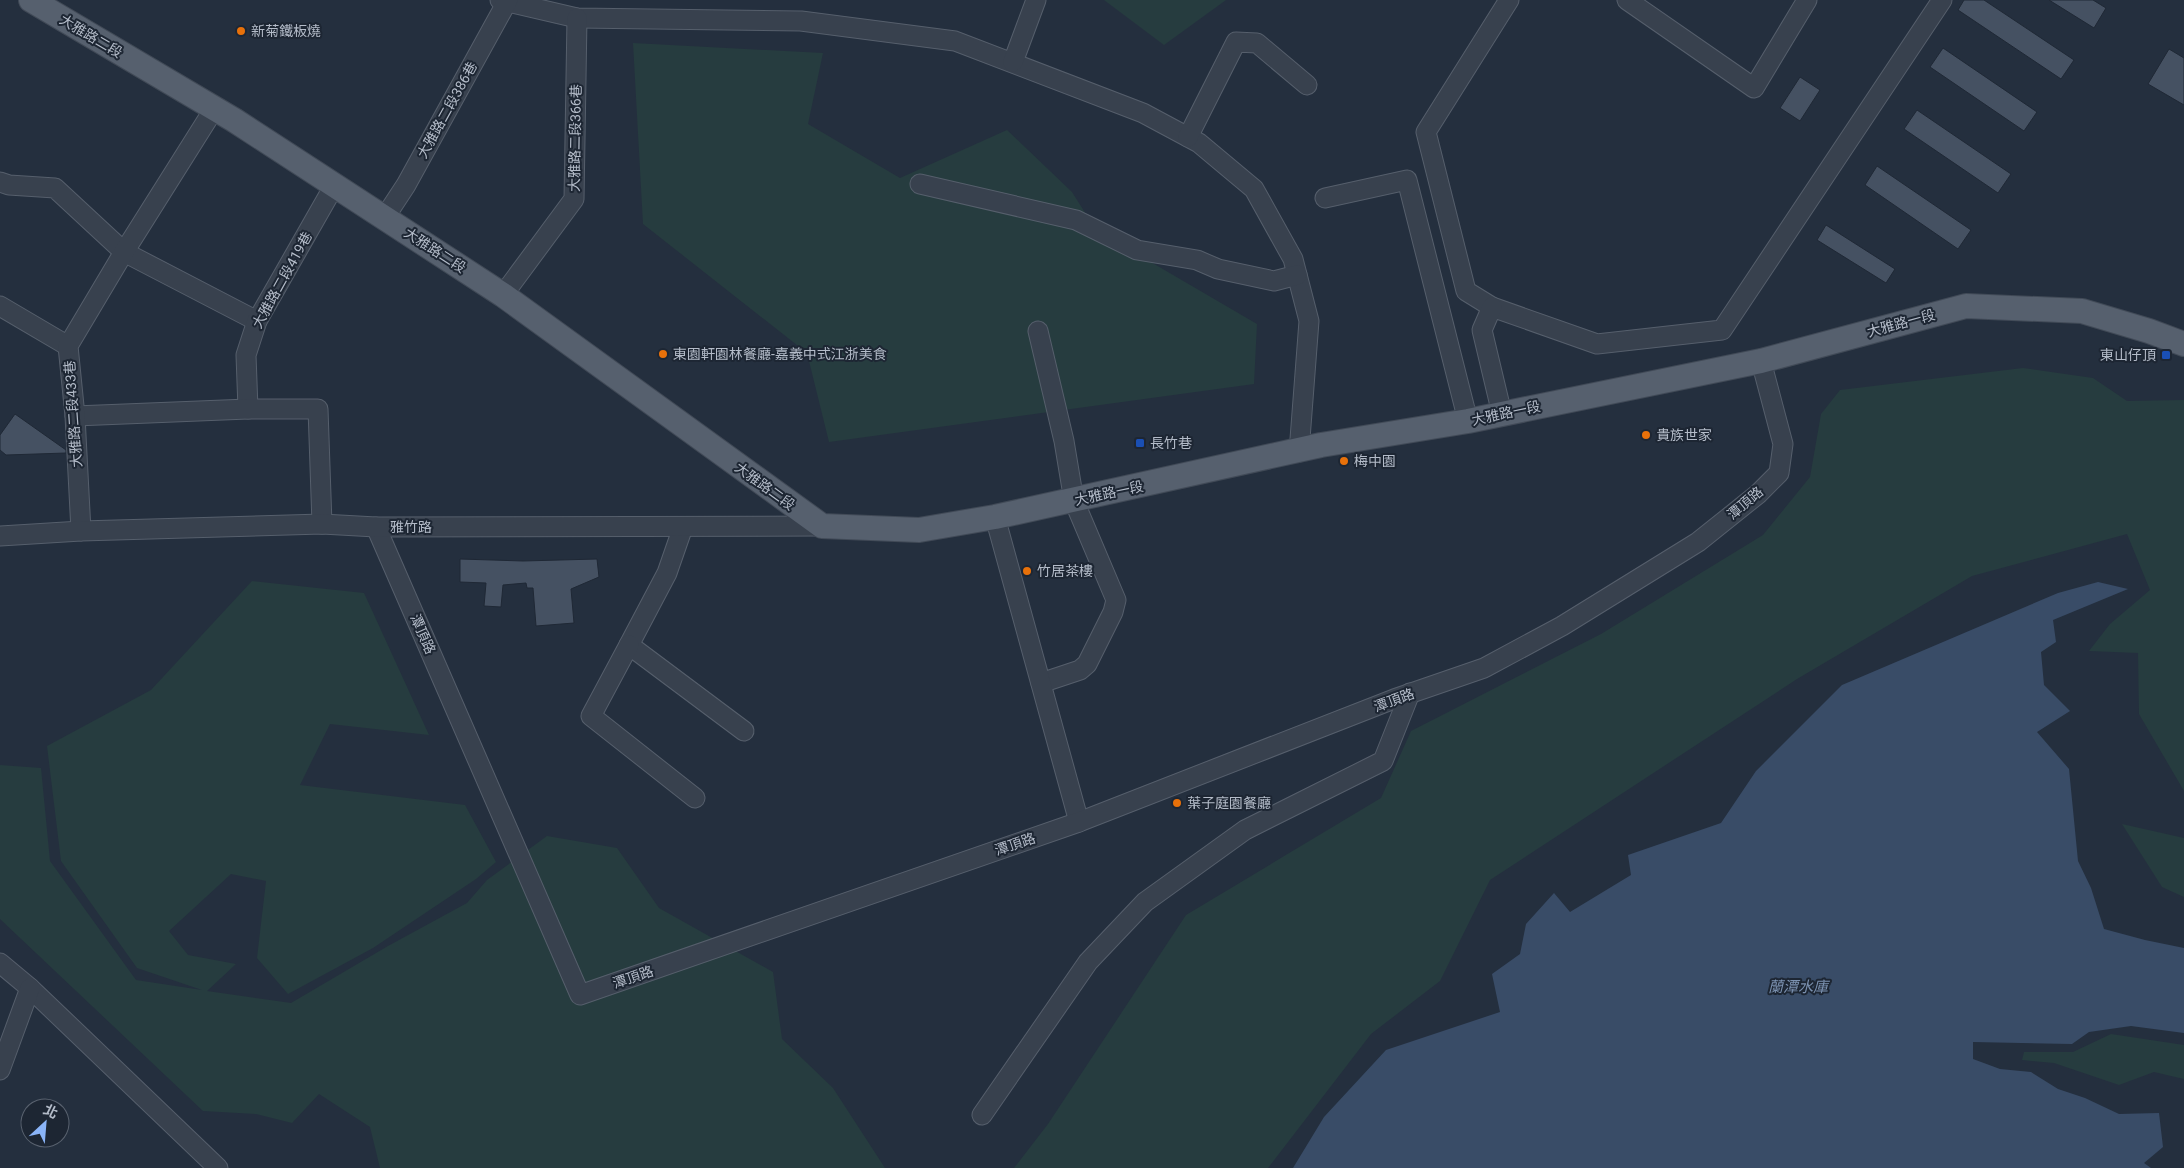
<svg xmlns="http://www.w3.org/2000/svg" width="2184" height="1168" font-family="Roboto,'Noto Sans TC',sans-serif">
<rect width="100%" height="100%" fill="#242f3e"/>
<g fill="#263c3f">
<polygon points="1104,0 1226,0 1164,45"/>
<polygon points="633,43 823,53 808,124 900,178 1007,130 1072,192 1096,230 1257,324 1254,384 829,442 807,353 643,224"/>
<polygon points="2023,368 2093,378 2127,401 2184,400 2184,791 2139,714 2138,653 2089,651 2110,624 2150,590 2127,534 1972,576 1797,679 1490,880 1440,981 1371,1034 1268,1168 1014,1168 1048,1124 1186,915 1381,798 1411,731 1601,634 1763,535 1810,477 1821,414 1840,390"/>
<polygon points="252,581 364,593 429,735 330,724 300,785 465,805 496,862 476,879 373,948 288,994 257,958 266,881 231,874 169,931 188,955 236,964 207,991 291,1003 388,946 467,903 487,880 547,836 617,848 659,908 773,972 782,1039 833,1088 885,1168 380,1168 370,1127 319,1094 292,1123 256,1114 203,1111 0,919 0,765 41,768 50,861 136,980 202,990 137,968 61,861 47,746 151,690"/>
<polygon points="2122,824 2184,838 2184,897 2162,887"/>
<polygon points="2111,1034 2184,1045 2184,1079 2154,1072 2119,1085 2054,1063 2022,1060 2024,1052 2073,1052"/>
</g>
<polygon fill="#394c67" points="2098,582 2128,589 2053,620 2056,642 2041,652 2044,685 2070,711 2037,732 2069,769 2078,861 2091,888 2104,929 2145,940 2184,948 2184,1033 2131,1026 2089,1032 2072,1044 1973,1042 1973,1059 2000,1069 2031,1072 2058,1089 2085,1098 2119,1114 2159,1113 2163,1147 2144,1163 2151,1168 1293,1168 1324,1117 1386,1050 1500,1012 1492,974 1520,954 1526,924 1554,893 1570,912 1631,875 1628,855 1721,823 1756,771 1842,685 2058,593"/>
<g fill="#455162" stroke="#1f2835">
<polygon points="1964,0 1984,0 2074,60 2061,79 1958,10"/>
<polygon points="2049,0 2093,0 2106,8 2094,28"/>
<polygon points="1943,48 2037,112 2024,131 1930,67"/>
<polygon points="2169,49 2184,58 2184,105 2148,84"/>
<polygon points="1800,77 1820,90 1800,121 1780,108"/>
<polygon points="1917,110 2011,174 1998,193 1904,129"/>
<polygon points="1877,166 1971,230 1958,249 1865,185"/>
<polygon points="1826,225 1895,269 1886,283 1817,240"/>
<polygon points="15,414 66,450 66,453 6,455 0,450 0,435"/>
<polygon points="460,559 523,561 597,559 599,577 571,589 574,623 536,626 533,588 527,588 526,583 503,585 501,607 484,606 486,583 460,582"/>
</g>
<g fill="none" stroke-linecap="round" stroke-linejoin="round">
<g stroke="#565f6c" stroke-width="21">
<g id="minor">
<polyline points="500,0 577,18 801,21 955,41 1143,113 1199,143 1254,189 1293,259 1309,321 1299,452"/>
<polyline points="1509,0 1426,132 1466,291 1492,307 1597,344 1722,330 1942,0"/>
<polyline points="1627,0 1754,88 1807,0"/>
<polyline points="1013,62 1036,0"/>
<polyline points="1188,137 1236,42 1257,43 1307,85"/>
<polyline points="0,182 9,185 55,188 124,252 257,321"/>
<polyline points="920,184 1076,220 1137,250 1197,260 1218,269 1274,281 1297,275"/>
<polyline points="1325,198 1407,180 1468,421"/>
<polyline points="385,217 406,185 508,0"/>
<polyline points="503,295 574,199 577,18"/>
<polyline points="0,306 68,346"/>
<polyline points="1492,307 1482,330 1502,414"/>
<polyline points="1038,331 1064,441 1074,501 1116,600 1113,612 1087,664 1080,670 1041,683"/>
<polyline points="248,409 246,355 257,321 334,186"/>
<polyline points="75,416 248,409 318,409 322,524"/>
<polyline points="995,517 1079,822"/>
<polyline points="376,527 580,995 1079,822 1394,699 1484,668 1562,626 1698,542 1758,494 1779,473 1783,444 1761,361"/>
<polyline points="683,527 667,573 629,645 744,731"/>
<polyline points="81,531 75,416 68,346 124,252 214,109"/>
<polyline points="0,536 81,531 322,524 376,527 822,526"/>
<polyline points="629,645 591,716 695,798"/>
<polyline points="0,963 30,988 218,1168"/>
<polyline points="0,1070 30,988"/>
<polyline points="982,1115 1088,962 1145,902 1245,830 1383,761 1410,693"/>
</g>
</g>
<g stroke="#414a57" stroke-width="26">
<polyline id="major" points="31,0 234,120 503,295 822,526 919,530 995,517 1321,445 1468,421 1761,361 1966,306 2082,311 2149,331 2184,344"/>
</g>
<use href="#minor" stroke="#38414e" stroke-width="19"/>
<use href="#major" stroke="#56606e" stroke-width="24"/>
</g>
<g fill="#e8710a" stroke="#1d2633" stroke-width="2">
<circle cx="241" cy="31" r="5"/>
<circle cx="663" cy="354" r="5"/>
<circle cx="1646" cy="435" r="5"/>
<circle cx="1344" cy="461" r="5"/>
<circle cx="1027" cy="571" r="5"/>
<circle cx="1177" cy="803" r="5"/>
</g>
<g fill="#1a4fb4" stroke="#1d2633" stroke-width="2">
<rect x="2161" y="350" width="10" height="10" rx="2.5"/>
<rect x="1135" y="438" width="10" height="10" rx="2.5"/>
</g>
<g text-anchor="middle" stroke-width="4" stroke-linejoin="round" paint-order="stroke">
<g font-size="14" fill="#b4bcc9" stroke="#1d2633" text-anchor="start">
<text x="251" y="36">新菊鐵板燒</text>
<text x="673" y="359">東園軒園林餐廳-嘉義中式江浙美食</text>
<text x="2156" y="360" text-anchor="end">東山仔頂</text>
<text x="1656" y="440">貴族世家</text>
<text x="1150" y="448">長竹巷</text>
<text x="1354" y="466">梅中園</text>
<text x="1037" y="576">竹居茶樓</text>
<text x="1187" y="808">葉子庭園餐廳</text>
</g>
<g font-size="14" fill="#b4bcc9" stroke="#1d2633">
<text transform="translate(91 36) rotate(31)" y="5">大雅路二段</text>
<text transform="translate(447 110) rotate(-61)" y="5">大雅路二段386巷</text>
<text transform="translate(575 138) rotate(-89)" y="5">大雅路二段366巷</text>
<text transform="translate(435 250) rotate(33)" y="5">大雅路二段</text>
<text transform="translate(282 280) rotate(-61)" y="5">大雅路二段419巷</text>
<text transform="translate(1901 323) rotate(-15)" y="5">大雅路一段</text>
<text transform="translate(1506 413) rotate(-12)" y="5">大雅路一段</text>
<text transform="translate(73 414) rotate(-94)" y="5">大雅路二段433巷</text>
<text transform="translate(765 486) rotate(36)" y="5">大雅路二段</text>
<text transform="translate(1109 493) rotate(-12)" y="5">大雅路一段</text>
<text transform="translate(1745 503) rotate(-40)" y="5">潭頂路</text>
<text x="411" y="532">雅竹路</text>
<text transform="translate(423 634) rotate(66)" y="5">潭頂路</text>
<text transform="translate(1394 700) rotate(-20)" y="5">潭頂路</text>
<text transform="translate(1015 844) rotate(-19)" y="5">潭頂路</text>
<text transform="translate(633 977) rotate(-19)" y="5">潭頂路</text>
</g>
<g font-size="15" font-style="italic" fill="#7c92b1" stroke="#1d2633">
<text x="1798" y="992">蘭潭水庫</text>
</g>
</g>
<g transform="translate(45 1123) rotate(26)"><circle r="24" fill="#1d2633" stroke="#59626f"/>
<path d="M0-4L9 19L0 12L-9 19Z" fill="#8ab4f8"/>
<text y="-8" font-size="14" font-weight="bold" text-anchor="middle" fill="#b4bcc9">北</text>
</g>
</svg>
